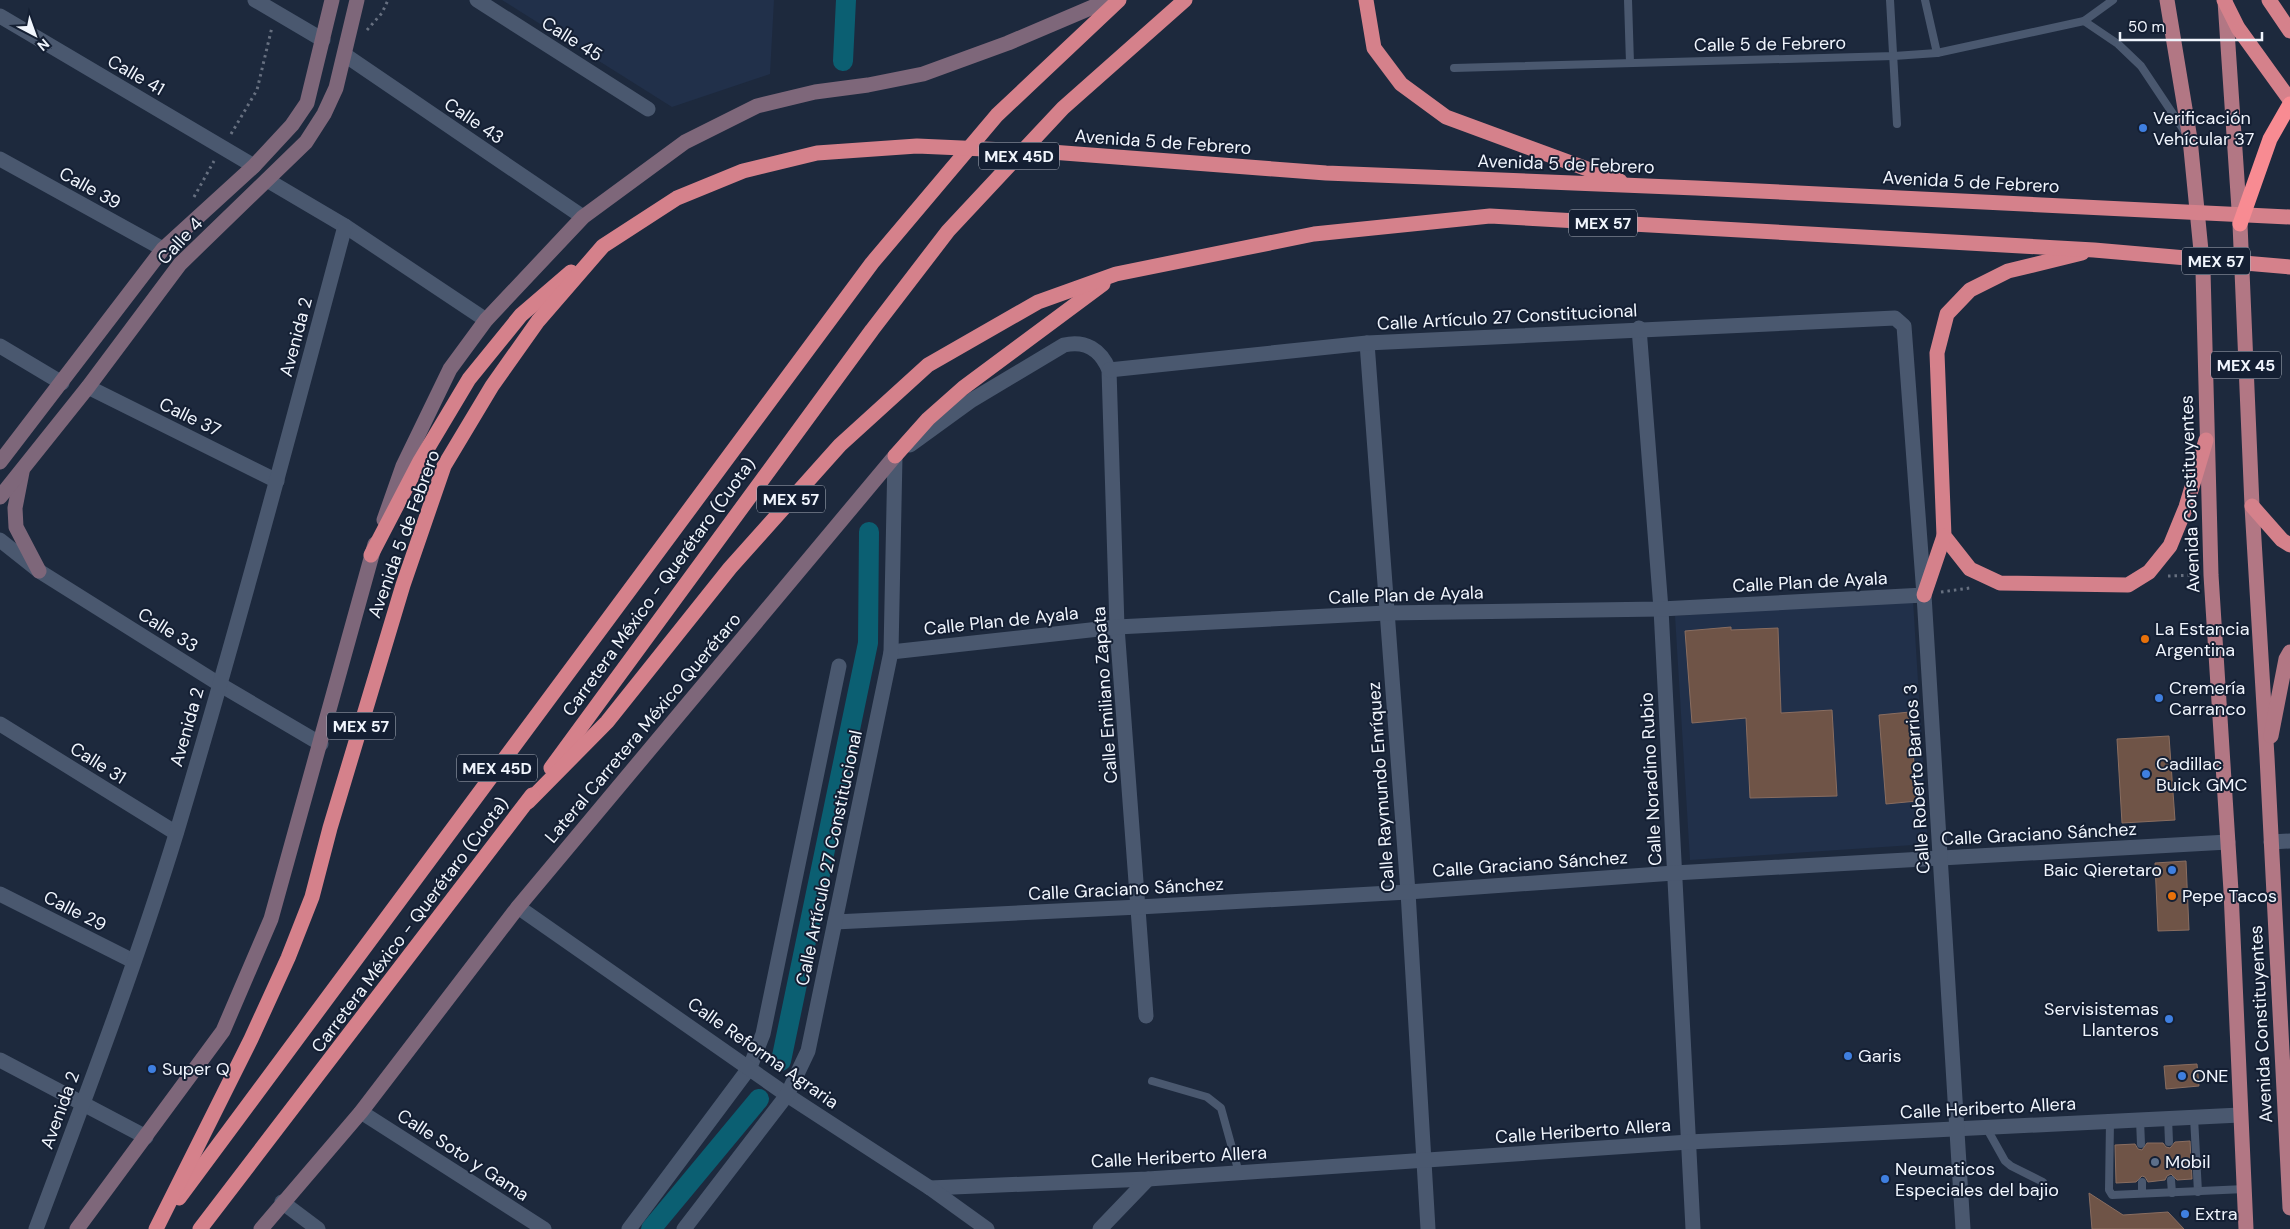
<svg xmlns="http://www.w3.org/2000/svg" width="2290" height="1229" font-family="'DM Sans',sans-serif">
<rect width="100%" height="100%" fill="#1d293d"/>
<g fill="#21304a">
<polygon points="502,0 774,0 770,74 672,107"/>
<polygon points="1913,600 1928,844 1690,860 1675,616"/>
</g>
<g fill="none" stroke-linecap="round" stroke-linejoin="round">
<g stroke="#0b5f72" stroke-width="20">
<polyline points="843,61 846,0"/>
<polyline points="781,1061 868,643 869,532"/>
<polyline points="651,1229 759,1099"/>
</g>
</g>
<g fill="#6f5447" stroke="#896d60">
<polygon points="1731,627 1731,630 1778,628 1781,713 1832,710 1837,796 1750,798 1746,718 1692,723 1685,631"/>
<polygon points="1910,712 1917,801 1886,804 1879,715"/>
<polygon points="2169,736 2175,820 2122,823 2117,739"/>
<polygon points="2186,861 2189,930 2158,931 2155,863"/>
<polygon points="2197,1064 2199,1086 2166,1089 2164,1066"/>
<polygon points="2190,1141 2192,1179 2177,1180 2171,1174 2167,1176 2165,1180 2148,1182 2145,1177 2142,1176 2136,1182 2116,1183 2115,1145 2135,1144 2138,1149 2142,1150 2147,1143 2163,1143 2166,1147 2170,1148 2175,1142"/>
<polygon points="2089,1193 2123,1215 2168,1212 2184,1229 2092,1229"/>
</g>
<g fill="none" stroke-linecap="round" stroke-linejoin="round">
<g stroke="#677080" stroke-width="3" stroke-dasharray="2.5 4" stroke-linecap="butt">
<polyline points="367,30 382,13 388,0"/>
<polyline points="231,134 257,90 272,27"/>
<polyline points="194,197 214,161"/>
<polyline points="2168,576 2194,575"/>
<polyline points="1941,592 1970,588"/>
</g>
<g stroke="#4a586f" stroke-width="8">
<polyline points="1628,0 1630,63"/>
<polyline points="1890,0 1897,124"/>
<polyline points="1925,0 1937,53"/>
<polyline points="2084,21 2118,44 2141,66 2185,132"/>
<polyline points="1454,68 1894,56 1937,53 2084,21 2113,0"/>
<polyline points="1152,1081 1207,1097 1221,1108 1239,1173"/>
<polyline points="2194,1117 2198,1192"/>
<polyline points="2168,1118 2169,1142"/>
<polyline points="2140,1120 2141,1144"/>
<polyline points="2110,1121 2109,1190 2112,1195 2245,1189"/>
<polyline points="1986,1127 2005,1161 2011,1166 2043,1182"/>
<polyline points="2171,1180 2172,1193"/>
<polyline points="2142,1182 2142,1193"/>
</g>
<g stroke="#4a586f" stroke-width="15">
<polyline points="255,0 323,40"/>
<polyline points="477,0 648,109"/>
<polyline points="0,16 254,166"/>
<polyline points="345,55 583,217"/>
<polyline points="0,159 163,249"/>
<polyline points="267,180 345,226 486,320"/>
<polyline points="1639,328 1661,609 1693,1229"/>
<polyline points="1367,343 1408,892 1428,1229"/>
<polyline points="0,346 62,383"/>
<polyline points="88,387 277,481"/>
<path d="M910,445l62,-45 92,-55c21,-5 37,5 45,25l8,257 29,389"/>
<polyline points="0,540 39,571 219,684 321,744"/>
<polyline points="891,652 1117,627 1386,613 1661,609 1924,595 1904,326 1895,318 1367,343 1109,370"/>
<polyline points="0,724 176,833"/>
<polyline points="2271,842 2290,841"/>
<polyline points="0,894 133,961"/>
<polyline points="835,922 1139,907 1408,892 1674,873 2228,842"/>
<polyline points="0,1060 146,1137"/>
<polyline points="361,1112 544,1229"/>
<polyline points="930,1188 1148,1179 1689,1142 2240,1115"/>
<polyline points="282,1202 318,1229"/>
<path d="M36,1229c49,-131 100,-264 141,-398 60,-200 114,-403 168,-605"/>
<polyline points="629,1229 750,1067 763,1034 839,666"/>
<polyline points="1100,1229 1148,1179"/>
</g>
<g stroke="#4a586f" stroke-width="15">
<polyline points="1924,595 1963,1229"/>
<polyline points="518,907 787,1095 930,1188 987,1229"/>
<polyline points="684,1229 787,1095 808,1051 891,652 895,456"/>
</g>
<g stroke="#7e677a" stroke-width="15">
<polyline points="0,462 163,249 254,166 292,125 307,103 332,0"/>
<polyline points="22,472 15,508 16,527 39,571"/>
<polyline points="0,497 88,387 180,264 306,142 324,114 336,88 357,0"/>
<polyline points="384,520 403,466 450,369 486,320 583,217 685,142 757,106 815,92 868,85 923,74 1008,43 1109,0"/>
<polyline points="77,1229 223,1031 271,919 375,544"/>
<polyline points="261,1229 361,1112 518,907 895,456"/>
</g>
<g stroke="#b27784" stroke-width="15">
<polyline points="2167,0 2190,139 2203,271 2211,575 2231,891 2246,1229"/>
<polyline points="2225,1 2240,224 2252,506 2267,757 2290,1208"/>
<polyline points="2271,736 2286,659 2290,652"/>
</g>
<g stroke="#d5818b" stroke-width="15">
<polyline points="1366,0 1374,48 1401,84 1446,117 1620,181"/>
<polyline points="2224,0 2238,28 2290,100"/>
<polyline points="2269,0 2290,31"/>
<polyline points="2082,253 2008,271 1970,290 1947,314 1937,353 1944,536 1970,569 2000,583 2128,585 2149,572 2170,546 2186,507 2206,440"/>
<polyline points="895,456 928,419 963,388 1103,284"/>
<polyline points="2252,506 2282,540 2290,545"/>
<polyline points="371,555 420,461 469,379 521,315 571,272"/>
<polyline points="1924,595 1944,536"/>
<polyline points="551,768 872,330 948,231 1063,108 1185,0"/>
<polyline points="528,802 607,722 730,568 840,445 928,365 1038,302 1116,274 1314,234 1490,216 2094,250 2290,267"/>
<polyline points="179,1198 872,263 997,115 1119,0"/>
<polyline points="156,1229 251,1039 288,958 312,897 330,828 403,585 444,466 492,386 538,321 603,246 677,198 743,171 817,153 917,146 1051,152 1326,173 1696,188 2290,217"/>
<polyline points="200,1229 532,795"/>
</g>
<polyline stroke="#f88b92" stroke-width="15" points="2240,224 2270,139 2290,104"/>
</g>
<g fill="#3f7fe0" stroke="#141f33" stroke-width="2">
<circle cx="2143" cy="128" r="5"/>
<circle cx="2159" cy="698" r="5"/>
<circle cx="2146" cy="774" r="5"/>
<circle cx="2172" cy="870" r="5"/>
<circle cx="2169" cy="1019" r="5"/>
<circle cx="1848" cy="1056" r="5"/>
<circle cx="152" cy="1069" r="5"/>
<circle cx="2182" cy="1076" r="5"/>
<circle cx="1885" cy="1179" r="5"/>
<circle cx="2185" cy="1214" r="5"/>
</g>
<g fill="#e8710a" stroke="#141f33" stroke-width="2">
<circle cx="2145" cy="639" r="5"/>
<circle cx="2172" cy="896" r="5"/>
</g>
<circle fill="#5c6f8a" stroke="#141f33" stroke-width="2" cx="2155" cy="1162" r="5"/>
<g text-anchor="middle" stroke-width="4" stroke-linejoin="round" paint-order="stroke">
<g fill="#141f33" stroke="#aeb5c0" stroke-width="1">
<rect x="979" y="142.5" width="80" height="27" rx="4"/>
<rect x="1569" y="209.5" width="68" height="27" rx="4"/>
<rect x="2182" y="247.5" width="68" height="27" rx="4"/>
<rect x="2211" y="351.5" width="70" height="27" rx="4"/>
<rect x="757" y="485.5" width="68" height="27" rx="4"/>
<rect x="327" y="712.5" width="68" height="27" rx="4"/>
<rect x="457" y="754.5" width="80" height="27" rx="4"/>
</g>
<g font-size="16" font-weight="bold" fill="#f0f5fd">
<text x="1019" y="162">MEX 45D</text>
<text x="1603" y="229">MEX 57</text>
<text x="2216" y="267">MEX 57</text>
<text x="2246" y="371">MEX 45</text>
<text x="791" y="505">MEX 57</text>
<text x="361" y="732">MEX 57</text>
<text x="497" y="774">MEX 45D</text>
</g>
<g font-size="18" fill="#f0f5fd" stroke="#141f33">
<text transform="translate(572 39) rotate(32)" y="6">Calle 45</text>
<text transform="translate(1770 44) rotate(-1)" y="6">Calle 5 de Febrero</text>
<text transform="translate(136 75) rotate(30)" y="6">Calle 41</text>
<text transform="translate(474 121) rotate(34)" y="6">Calle 43</text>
<text transform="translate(1163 142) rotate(4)" y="6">Avenida 5 de Febrero</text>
<text transform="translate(1566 164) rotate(2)" y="6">Avenida 5 de Febrero</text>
<text transform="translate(1971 182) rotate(3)" y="6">Avenida 5 de Febrero</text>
<text transform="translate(90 188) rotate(29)" y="6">Calle 39</text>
<text transform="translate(180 241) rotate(-47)" y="6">Calle 4</text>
<text transform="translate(1507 317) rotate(-3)" y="6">Calle Artículo 27 Constitucional</text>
<text transform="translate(296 337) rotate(-75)" y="6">Avenida 2</text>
<text transform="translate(190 417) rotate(26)" y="6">Calle 37</text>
<text transform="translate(2190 494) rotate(-92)" y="6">Avenida Constituyentes</text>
<text transform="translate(404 534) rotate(-70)" y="6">Avenida 5 de Febrero</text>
<text transform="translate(1810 582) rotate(-3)" y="6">Calle Plan de Ayala</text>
<text transform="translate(659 587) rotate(-54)" y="6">Carretera México - Querétaro (Cuota)</text>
<text transform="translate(1406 595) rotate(-2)" y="6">Calle Plan de Ayala</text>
<text transform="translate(1001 621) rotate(-6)" y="6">Calle Plan de Ayala</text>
<text transform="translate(168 630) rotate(32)" y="6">Calle 33</text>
<text transform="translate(1105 695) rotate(-94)" y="6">Calle Emiliano Zapata</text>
<text transform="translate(187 727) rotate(-74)" y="6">Avenida 2</text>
<text transform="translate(643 728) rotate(-50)" y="6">Lateral Carretera México Querétaro</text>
<text transform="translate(98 763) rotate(32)" y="6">Calle 31</text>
<text transform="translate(1651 779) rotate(-93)" y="6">Calle Noradino Rubio</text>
<text transform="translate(1917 779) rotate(-94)" y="6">Calle Roberto Barrios 3</text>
<text transform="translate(1381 787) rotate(-94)" y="6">Calle Raymundo Enríquez</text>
<text transform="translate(2039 834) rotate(-3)" y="6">Calle Graciano Sánchez</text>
<text transform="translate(829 858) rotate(-78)" y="6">Calle Artículo 27 Constitucional</text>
<text transform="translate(1530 864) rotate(-4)" y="6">Calle Graciano Sánchez</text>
<text transform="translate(1126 889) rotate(-3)" y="6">Calle Graciano Sánchez</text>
<text transform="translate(75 911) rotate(27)" y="6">Calle 29</text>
<text transform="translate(410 925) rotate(-53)" y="6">Carretera México - Querétaro (Cuota)</text>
<text transform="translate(2261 1024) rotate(-93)" y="6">Avenida Constituyentes</text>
<text transform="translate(763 1053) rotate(35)" y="6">Calle Reforma Agraria</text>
<text transform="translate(1988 1108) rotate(-3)" y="6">Calle Heriberto Allera</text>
<text transform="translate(60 1110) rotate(-70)" y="6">Avenida 2</text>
<text transform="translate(1583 1131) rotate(-4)" y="6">Calle Heriberto Allera</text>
<text transform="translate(463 1155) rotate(33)" y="6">Calle Soto y Gama</text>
<text transform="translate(1179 1157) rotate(-3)" y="6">Calle Heriberto Allera</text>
</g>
<g font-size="18" fill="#f0f5fd" stroke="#141f33" text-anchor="start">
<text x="2153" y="124">Verificación<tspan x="2153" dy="21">Vehícular 37</tspan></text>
<text x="2155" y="635">La Estancia<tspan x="2155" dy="21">Argentina</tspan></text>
<text x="2169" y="694">Cremería<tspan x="2169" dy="21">Carranco</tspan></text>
<text x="2156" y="770">Cadillac<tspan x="2156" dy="21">Buick GMC</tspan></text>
<text x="2162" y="876" text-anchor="end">Baic Qieretaro</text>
<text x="2182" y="902">Pepe Tacos</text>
<text x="2159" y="1015" text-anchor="end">Servisistemas<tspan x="2159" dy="21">Llanteros</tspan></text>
<text x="1858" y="1062">Garis</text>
<text x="162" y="1075">Super Q</text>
<text x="2192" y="1082">ONE</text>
<text x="2165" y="1168">Mobil</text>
<text x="1895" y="1175">Neumaticos<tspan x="1895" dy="21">Especiales del bajio</tspan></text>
<text x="2195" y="1220">Extra</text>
</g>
</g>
<g transform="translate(35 35) rotate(139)" stroke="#141f33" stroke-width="4" paint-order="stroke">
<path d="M0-4L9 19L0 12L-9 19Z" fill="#f0f5fd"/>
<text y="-8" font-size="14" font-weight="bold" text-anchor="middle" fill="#f0f5fd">N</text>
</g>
<path d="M2120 32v8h142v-8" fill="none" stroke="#f0f5fd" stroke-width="2.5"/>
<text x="2128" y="32" font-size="15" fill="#f0f5fd" stroke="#141f33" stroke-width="4" paint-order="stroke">50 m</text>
</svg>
